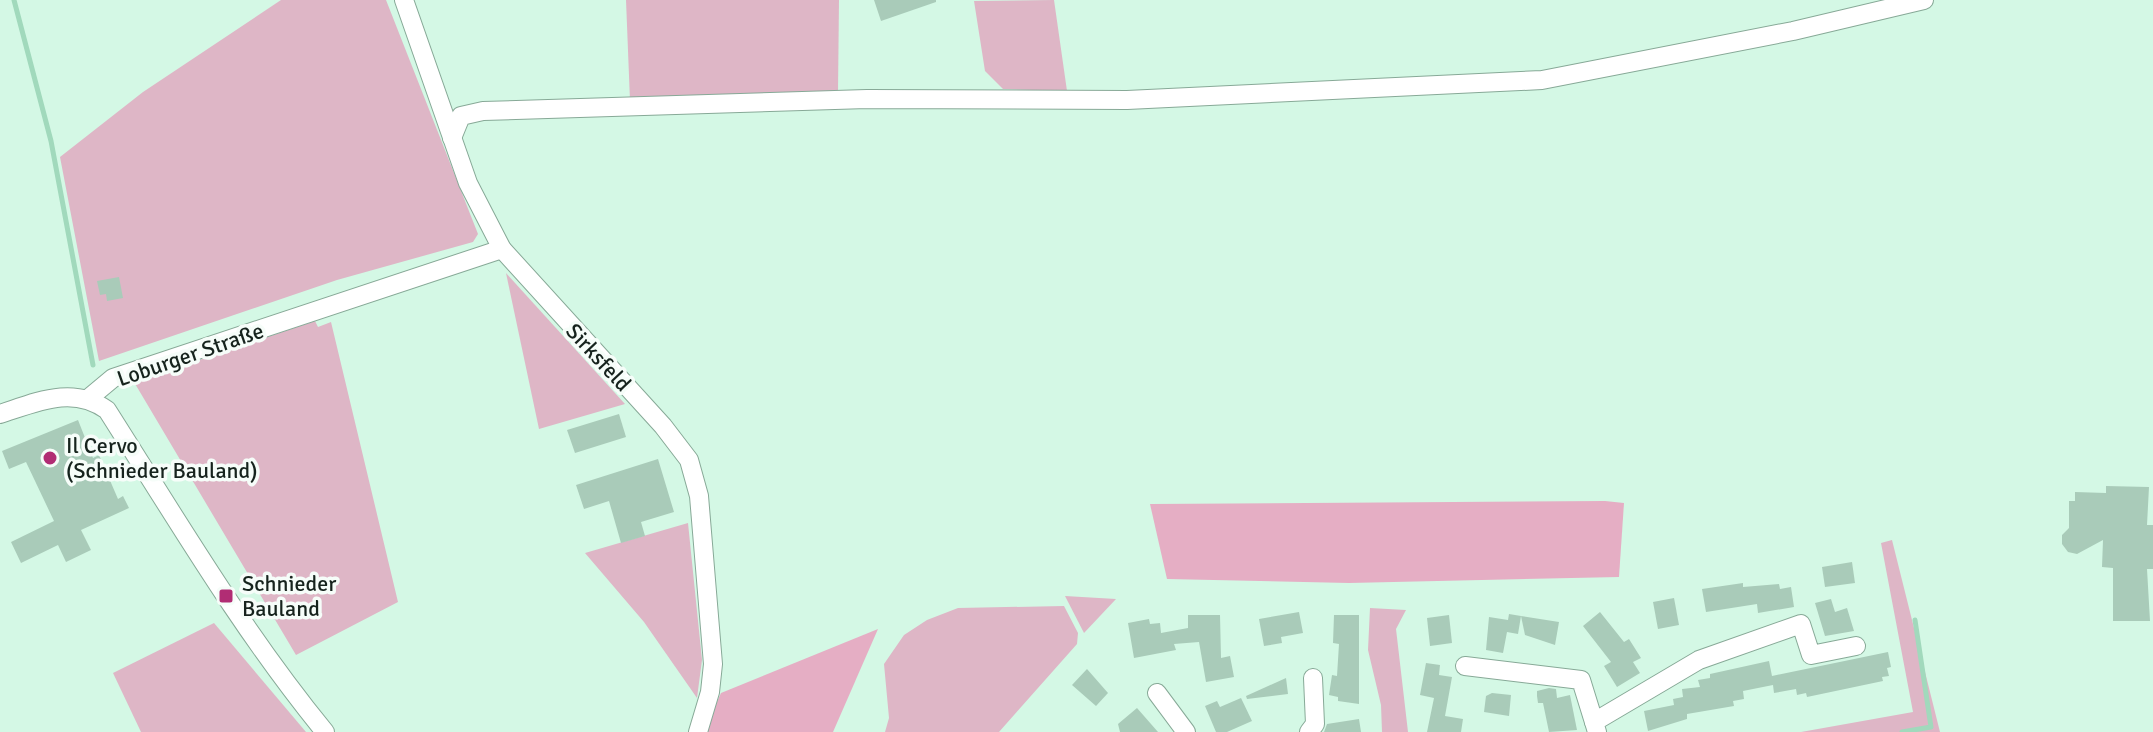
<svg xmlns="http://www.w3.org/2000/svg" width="2153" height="732" font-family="Signika,sans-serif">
<rect width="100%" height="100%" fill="#d4f8e5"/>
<g fill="#deb6c6">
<polygon points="281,0 386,0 478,234 473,242 337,280 99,361 60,157 143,92"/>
<polygon points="626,0 839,0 838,91 630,101"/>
<polygon points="1054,0 1067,91 1003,89 985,71 974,1"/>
<polygon points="506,273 625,404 539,429"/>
<polygon points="315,321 318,327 331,322 398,602 296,655 134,382"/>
<polygon points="688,523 702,660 697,698 644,622 585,553"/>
<polygon points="1892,540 1940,732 1801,732 1913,712 1881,543"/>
<polygon points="1065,596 1116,599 1084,633"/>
<polygon points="1064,606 1078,633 1077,644 999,732 885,732 889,718 884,664 904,635 927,620 958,608"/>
<polygon points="1370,608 1406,610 1396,629 1408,732 1382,732 1381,705 1368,650"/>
<polygon points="214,623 306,732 141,732 113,673"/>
</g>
<g fill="#e5aec4">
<polygon points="1605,501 1624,503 1619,577 1349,583 1167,579 1150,504"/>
<polygon points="878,629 833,732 703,732 721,693"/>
</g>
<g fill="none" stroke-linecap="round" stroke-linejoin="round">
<g stroke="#a1d9bc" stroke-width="5">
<polyline points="14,0 51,141 93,365"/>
<polyline points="1902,732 1931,727 1915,620"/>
</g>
</g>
<g fill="#a9cbb9">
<polygon points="874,0 936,0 936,2 881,21"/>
<polygon points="119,277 123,298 107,301 106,294 100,295 97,281"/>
<polygon points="619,414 626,437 575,453 567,430"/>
<polygon points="78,420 93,458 99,455 118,499 123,496 129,508 81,530 91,550 66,562 58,545 21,563 11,542 54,521 26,462 9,469 2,451"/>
<polygon points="658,459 674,512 641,522 645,536 621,543 609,501 584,509 576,485"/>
<polygon points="2106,486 2149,487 2147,525 2153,525 2153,569 2147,569 2150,621 2113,621 2113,568 2102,567 2103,540 2077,554 2068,552 2062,544 2062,535 2069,528 2069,501 2075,501 2075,492 2106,493"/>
<polygon points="1852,562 1855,583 1825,587 1822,567"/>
<polygon points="1743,583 1743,587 1779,584 1780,589 1791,587 1794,607 1758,613 1757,604 1706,612 1702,589"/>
<polygon points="1674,598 1679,625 1658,629 1653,602"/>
<polygon points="1831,599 1835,612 1847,608 1854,631 1825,636 1815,603"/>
<polygon points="1299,612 1303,633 1281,637 1282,643 1264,646 1259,619"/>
<polygon points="1600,612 1624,642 1629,639 1641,658 1633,662 1640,673 1617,687 1604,666 1611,662 1583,626"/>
<polygon points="1509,614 1521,616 1518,634 1507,632 1503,653 1486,650 1489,617 1508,620"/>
<polygon points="1188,615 1220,615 1221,658 1230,656 1234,677 1206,682 1199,642 1174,644 1176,650 1134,658 1128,623 1149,619 1150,624 1160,623 1161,633 1188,628"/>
<polygon points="1334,615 1359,615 1359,704 1338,701 1338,697 1329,695 1332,675 1337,676 1339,644 1333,643"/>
<polygon points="1449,615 1452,643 1430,646 1427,618"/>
<polygon points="1521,616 1559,622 1555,645 1525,635"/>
<polygon points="1888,652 1891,667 1887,668 1889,676 1882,677 1883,681 1807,697 1806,693 1797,695 1796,689 1774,693 1773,685 1743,691 1744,699 1733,701 1734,706 1687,714 1687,719 1648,731 1644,711 1674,705 1673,699 1683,697 1682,689 1700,687 1698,680 1710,678 1710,674 1769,661 1772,676"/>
<polygon points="1426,663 1440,665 1439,675 1452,677 1445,716 1463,719 1461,732 1427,732 1434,698 1420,695"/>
<polygon points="1087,669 1108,693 1096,706 1072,685"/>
<polygon points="1286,678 1288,694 1247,699 1246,696"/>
<polygon points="1549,688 1556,689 1557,698 1570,695 1577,730 1549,732 1543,703 1538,703 1537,696 1537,691"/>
<polygon points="1492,693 1511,695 1509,716 1484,712 1486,696"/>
<polygon points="1241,698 1252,721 1227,732 1216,732 1205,706 1217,701 1220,707"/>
<polygon points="1137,708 1158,732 1120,732 1118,724"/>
<polygon points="1359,719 1361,732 1324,732 1327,724"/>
</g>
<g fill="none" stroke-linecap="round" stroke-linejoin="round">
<g stroke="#87a997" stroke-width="20">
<g id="minor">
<polyline points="404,0 468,183 502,249 663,426 689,460 699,496 713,664 710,692 698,732"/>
<polyline points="452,138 461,116 483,111 867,99 1127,100 1542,80 1793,31 1924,0"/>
<polyline points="89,398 113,378 502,249"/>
<path d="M0,414c37,-12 73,-29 107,-4 70,110 136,222 218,322"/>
<polyline points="1465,666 1581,680 1594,722"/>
<polyline points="1157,693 1186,732"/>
<polyline points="1309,732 1315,724 1313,678"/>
<polyline points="1597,732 1594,722 1699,660 1801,624 1811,655 1856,646"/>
</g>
</g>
<use href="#minor" stroke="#fff" stroke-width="18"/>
</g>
<g fill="#b12d74" stroke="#f6fdf9" stroke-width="3">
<circle cx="50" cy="458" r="8"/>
<rect x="218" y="588" width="16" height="16" rx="4"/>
</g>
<g text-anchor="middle" stroke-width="7" stroke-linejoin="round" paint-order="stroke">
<g font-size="22" fill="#16231d" stroke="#f6fdf9">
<text transform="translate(190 354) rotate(-19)" y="8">Loburger Straße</text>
<text transform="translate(599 357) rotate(47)" y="8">Sirksfeld</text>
</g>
<g font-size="22" fill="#16231d" stroke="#f6fdf9" text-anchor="start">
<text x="66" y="453">Il Cervo<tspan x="66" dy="25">(Schnieder Bauland)</tspan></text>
<text x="242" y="591">Schnieder<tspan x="242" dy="25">Bauland</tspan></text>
</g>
</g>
</svg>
